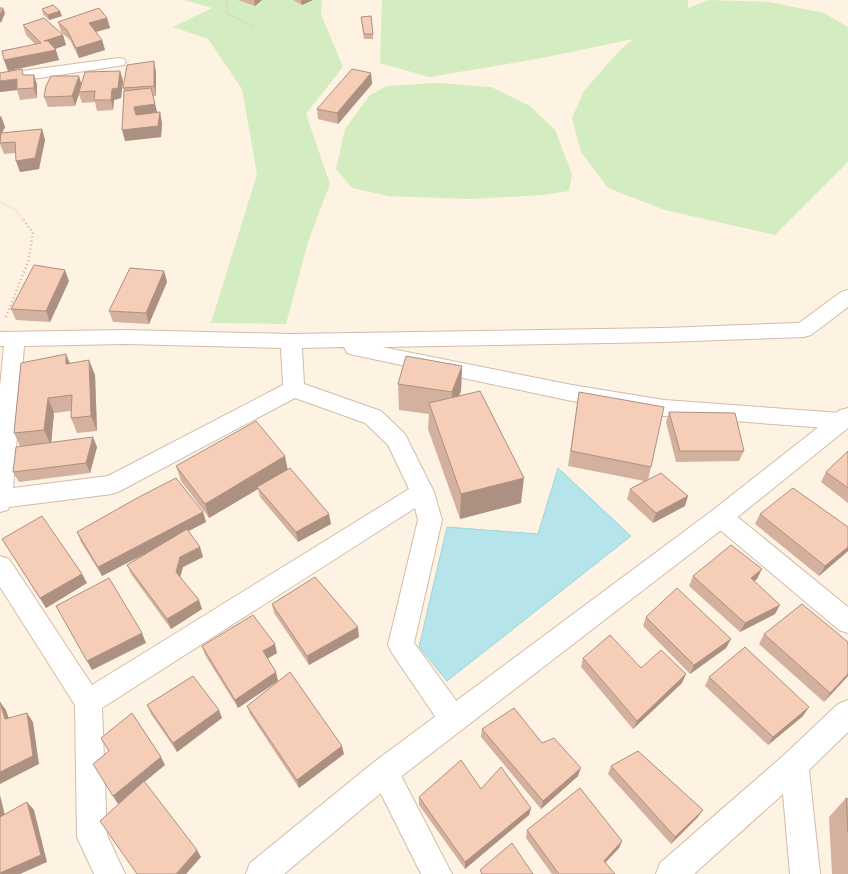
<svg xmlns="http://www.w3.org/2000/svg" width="848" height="874" font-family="Inter,sans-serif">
<rect width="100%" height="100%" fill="#fef2e3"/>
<g fill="#d4edc0">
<polygon points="184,0 322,0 321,14 343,67 306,114 330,184 308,242 286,324 211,323 257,174 242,89 208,39 173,27 212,8"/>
<polygon points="382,0 688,0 688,8 709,0 769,2 824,13 848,27 848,162 775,235 665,210 608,188 581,152 572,118 584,91 618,52 633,39 542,58 429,77 380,63"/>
<polygon points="437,83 491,87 530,106 555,130 572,174 569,191 543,195 471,199 388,196 352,188 336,169 345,129 370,95 387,86"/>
</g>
<polygon fill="#b5e4ea" stroke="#9bd5dc" points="558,468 631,536 447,681 419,647 447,527 538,534"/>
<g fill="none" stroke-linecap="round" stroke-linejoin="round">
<g stroke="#d3bbaa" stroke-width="2">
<g id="minor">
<polygon points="119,58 124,59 126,62 124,65 0,84 0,74"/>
<path d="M848,290v17l-37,28 -7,2 -140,5 -282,5 190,38 92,15 177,13 7,2v12l-7,2 -177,-13 -92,-15 -218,-46 -7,-2 -3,-6 -42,1 2,36 77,27 24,23 29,58 8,28 -28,123 49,67 4,9 -4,9 -10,4 -10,-4 -51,-75 -4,-8 30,-125 -3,-12 -313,200 5,127 18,39h-31l-17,-37 -2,-132 -75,-118v-31l9,3 83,126 317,-196 -21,-44 -23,-22 -70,-25 -175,93 -8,3 -103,13 -1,3 -8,2v-125l4,-41h-4v-14l125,-2 166,4 373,-6 135,-5 42,-31zM125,344l156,4 2,37 -175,91 -95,12 11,-142z"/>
<polygon points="721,507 729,510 848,607 848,633 839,630 713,524 709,517 713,510"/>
<polygon points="848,700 848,732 809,770 820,874 790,874 783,794 694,874 656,874 660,863 784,755 838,704"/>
<polygon points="384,758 394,762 452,874 421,874 370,772 374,762"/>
</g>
</g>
<g stroke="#d3bbaa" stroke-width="2">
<polygon id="tertiary" points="848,408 848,428 729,524 394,782 284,874 246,874 250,863 374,762 713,510 840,410"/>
</g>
<g stroke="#dbb19b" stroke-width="2" stroke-dasharray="0.5 2" stroke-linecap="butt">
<polyline points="227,0 226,13 253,26"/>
<polyline points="0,202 15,209 23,219"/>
</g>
<polyline stroke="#dbb19b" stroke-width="2.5" stroke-dasharray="1 3" stroke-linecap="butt" points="6,317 28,262 33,233 22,218"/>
<use href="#minor" fill="#fff" fill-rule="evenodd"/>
<use href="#tertiary" fill="#fff" fill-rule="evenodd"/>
</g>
<g fill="#d4b19e">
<polygon points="238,0 262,0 255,6"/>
<polygon points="293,0 313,0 302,5"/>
<polygon points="42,9 62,16 49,20 43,14"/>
<polygon points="361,17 373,34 373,39 364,39"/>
<polygon points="107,18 110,28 96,32 102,40 105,50 79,58 70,40 61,32 58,22"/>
<polygon points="23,25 63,35 66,45 55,49 59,60 8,71 4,60 35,44 26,35"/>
<polygon points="120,71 123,81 121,98 114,100 113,110 97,111 95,102 82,103 79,94 75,106 48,107 44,97 81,85"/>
<polygon points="156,72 156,96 153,96 157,112 162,123 161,137 125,141 124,92 123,88"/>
<polygon points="371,73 372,84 338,124 318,119 317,109"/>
<polygon points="24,75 34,75 37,85 37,98 20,100 17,90 0,92"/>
<polygon points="0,116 1,116 5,127 2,133 42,129 45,140 39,169 20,172 16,161 16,153 4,154 0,144 1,135 0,137"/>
<polygon points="164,271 167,282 149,324 113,322 109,311"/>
<polygon points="69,281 50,322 16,320 11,309"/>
<polygon points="66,354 70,363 95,375 97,431 77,433 71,418 71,411 54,413 51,442 97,447 90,473 19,482 13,472 20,446 14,433"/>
<polygon points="462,366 461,391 459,396 521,503 460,519 428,429 429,414 399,410 398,384"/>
<polygon points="579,392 651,467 648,480 685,506 653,523 627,499 630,489 644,481 568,466"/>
<polygon points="669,412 744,451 739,461 676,462 666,422"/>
<polygon points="848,451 848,503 821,482 826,472"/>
<polygon points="176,466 288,469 331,524 298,542 260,497 258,489 209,518 181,481"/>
<polygon points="203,512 206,522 188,531 200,547 203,557 183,567 180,577 202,609 171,629 131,574 127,565 140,556 102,576 81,542 77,532"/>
<polygon points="760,514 848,527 848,551 819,576 755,524"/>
<polygon points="2,539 82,574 87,583 46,608"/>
<polygon points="693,576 757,579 754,581 775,614 740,632 689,586"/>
<polygon points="272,604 359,637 309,665 274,613"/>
<polygon points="646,617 731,639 726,648 690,674 643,626"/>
<polygon points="764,634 848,676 824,702 759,644"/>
<polygon points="202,646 277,653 267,659 278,681 238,708 205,655"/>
<polygon points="583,658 641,668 682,683 633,729 581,667"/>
<polygon points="709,677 803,716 768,745 705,686"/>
<polygon points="147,705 222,718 177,752 151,714"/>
<polygon points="247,706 344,754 299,788 250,714"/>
<polygon points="482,729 542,743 578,776 541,809 481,737"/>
<polygon points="611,766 698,817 671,844 608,774"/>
<polygon points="481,789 531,808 529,815 465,869 419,805 419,797"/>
<polygon points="846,798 848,799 848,874 832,874 829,817"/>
<polygon points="527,830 622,841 619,848 605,863 615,874 552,874 526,838"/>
</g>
<g fill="#ac9081">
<polygon points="254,0 262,0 255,6"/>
<polygon points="301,0 313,0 302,5"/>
<polygon points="3,8 5,13 1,23 0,21 0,16"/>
<polygon points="60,11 62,16 49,20 48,15"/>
<polygon points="107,18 110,28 91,33 89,23"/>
<polygon points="63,35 66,45 49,51 56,50 59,60 8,71 4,60 44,41"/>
<polygon points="102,40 105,50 79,58 76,48"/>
<polygon points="154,61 156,72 156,96 154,86"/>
<polygon points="120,71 123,81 121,98 114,100 113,110 111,100 112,89"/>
<polygon points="371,73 372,84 338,124 337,113"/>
<polygon points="34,75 37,85 37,98 34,88"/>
<polygon points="79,76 82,86 79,92 79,94 75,106 72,96"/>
<polygon points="17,79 17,90 0,92 0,81"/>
<polygon points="155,104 158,115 137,118 134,107"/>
<polygon points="160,112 162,123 161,137 125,141 122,130"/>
<polygon points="1,116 5,127 0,137 0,118"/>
<polygon points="42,129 45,140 39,169 20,172 16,161"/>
<polygon points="65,270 69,281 50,322 46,311"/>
<polygon points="164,271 167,282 149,324 146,313"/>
<polygon points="66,354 72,370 66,364"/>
<polygon points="89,360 95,375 97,431 91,416"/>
<polygon points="462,366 461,391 451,417 452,392"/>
<polygon points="48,398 54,413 51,445 44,430"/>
<polygon points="93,437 97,447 90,473 86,463"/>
<polygon points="285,456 288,471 257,487 258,489 209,518 205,504"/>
<polygon points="524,478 521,503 460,519 461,494"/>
<polygon points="688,496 685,506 653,523 656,513"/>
<polygon points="203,512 206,522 102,576 98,567"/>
<polygon points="329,514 331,524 298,542 296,532"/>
<polygon points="200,547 203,557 183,567 179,581 176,572 180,557"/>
<polygon points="848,547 848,551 819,576 825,566"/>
<polygon points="762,569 757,579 747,588 751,578"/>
<polygon points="82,574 87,583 46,608 40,598"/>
<polygon points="199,600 202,609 171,629 167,619"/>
<polygon points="780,605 775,614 740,632 745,623"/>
<polygon points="358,627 359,637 309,665 307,656"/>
<polygon points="142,633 146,643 92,670 87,661"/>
<polygon points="731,639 726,648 690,674 694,665"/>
<polygon points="275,644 277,653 265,660 263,651"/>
<polygon points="276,672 278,681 238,708 235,700"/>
<polygon points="686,674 682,683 633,729 637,721"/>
<polygon points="848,674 848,676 824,702 830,693"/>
<polygon points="0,702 6,710 12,728 5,719"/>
<polygon points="809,707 803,716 768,745 773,737"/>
<polygon points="219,710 222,718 177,752 173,743"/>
<polygon points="27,713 33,722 39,764 0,784 0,772"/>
<polygon points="342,746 344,754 299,788 297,780"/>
<polygon points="161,757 165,765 118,804 113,796"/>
<polygon points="581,768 578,776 541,809 543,801"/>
<polygon points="0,795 7,824 0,817"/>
<polygon points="27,802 34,810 47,862 20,874 0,874"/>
<polygon points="531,808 529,815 465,869 465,862"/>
<polygon points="703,810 698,817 671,844 675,837"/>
<polygon points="622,841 619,848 600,868 604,861"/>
<polygon points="197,850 201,857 186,874 176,874"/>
</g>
<g fill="#f6ceb8" stroke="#ac9081">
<polygon points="53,5 60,11 48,15 42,9"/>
<polygon points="0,8 3,8 0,16"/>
<polygon points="99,8 107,18 89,23 102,40 76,48 67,30 58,22"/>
<polygon points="371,16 373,34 364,34 361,17"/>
<polygon points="44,18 63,35 44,41 48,41 56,50 4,60 2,51 41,43 23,25"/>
<polygon points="154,61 154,86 123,88 127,65"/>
<polygon points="22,69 23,75 34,75 34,88 17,89 17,79 0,81 0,73"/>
<polygon points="352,69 371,73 337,113 317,109"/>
<polygon points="120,71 118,88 112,89 111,100 94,100 95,91 79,92 85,72"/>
<polygon points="51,76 79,76 72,96 44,97 46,86"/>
<polygon points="151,88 155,104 134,107 136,115 160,112 158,126 122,130 124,91"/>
<polygon points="42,129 35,158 16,161 15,142 0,143 1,133"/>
<polygon points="34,265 65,270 46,311 11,309"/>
<polygon points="130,268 164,271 146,313 109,311"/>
<polygon points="66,354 66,364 89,360 91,416 71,418 72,395 48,398 44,430 14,433 21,363"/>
<polygon points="406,356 462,366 452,392 398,384"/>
<polygon points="480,391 524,478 461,494 429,403"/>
<polygon points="579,392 664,407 651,467 571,451"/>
<polygon points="669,412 735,413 744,451 680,451"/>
<polygon points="256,421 285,456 205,504 176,466"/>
<polygon points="93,437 86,463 13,472 16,447"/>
<polygon points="848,451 848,488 826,472"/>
<polygon points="290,468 329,514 296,532 257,487"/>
<polygon points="661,473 688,496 656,513 630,489"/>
<polygon points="176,478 203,512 98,567 77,532 139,497"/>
<polygon points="793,488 848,527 848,547 825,566 760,514"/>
<polygon points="42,516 82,574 40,598 2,539"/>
<polygon points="187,529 200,547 180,557 176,572 199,600 167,619 127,565"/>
<polygon points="731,545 762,569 751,578 780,605 745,623 693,576"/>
<polygon points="315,577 358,627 307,656 272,604"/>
<polygon points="109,578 142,633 87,661 56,606"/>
<polygon points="677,588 731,639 694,665 646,617"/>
<polygon points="802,604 848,642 848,674 830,693 764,634"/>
<polygon points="253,615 275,644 263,651 276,672 235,700 202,646"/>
<polygon points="610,635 641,668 661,650 686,674 637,721 583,658"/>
<polygon points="745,647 809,707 773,737 709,677"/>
<polygon points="290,672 342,746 297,780 247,706"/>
<polygon points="193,676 219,710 173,743 147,705"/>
<polygon points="0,702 5,719 27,713 33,756 0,772"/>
<polygon points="514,708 542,743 554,738 581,768 543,801 482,729"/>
<polygon points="132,713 161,757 113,796 93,764 109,751 101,738"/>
<polygon points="638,751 703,810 675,837 611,766"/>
<polygon points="461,760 481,789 501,767 531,808 465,862 419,797"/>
<polygon points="144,781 197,850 176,874 137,874 100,821"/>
<polygon points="580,788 622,841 604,861 615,874 559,874 527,830"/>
<polygon points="846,798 848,799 848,832"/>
<polygon points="27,802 41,855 0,873 0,817"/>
<polygon points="512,843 533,874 482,874 480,870"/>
</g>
</svg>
